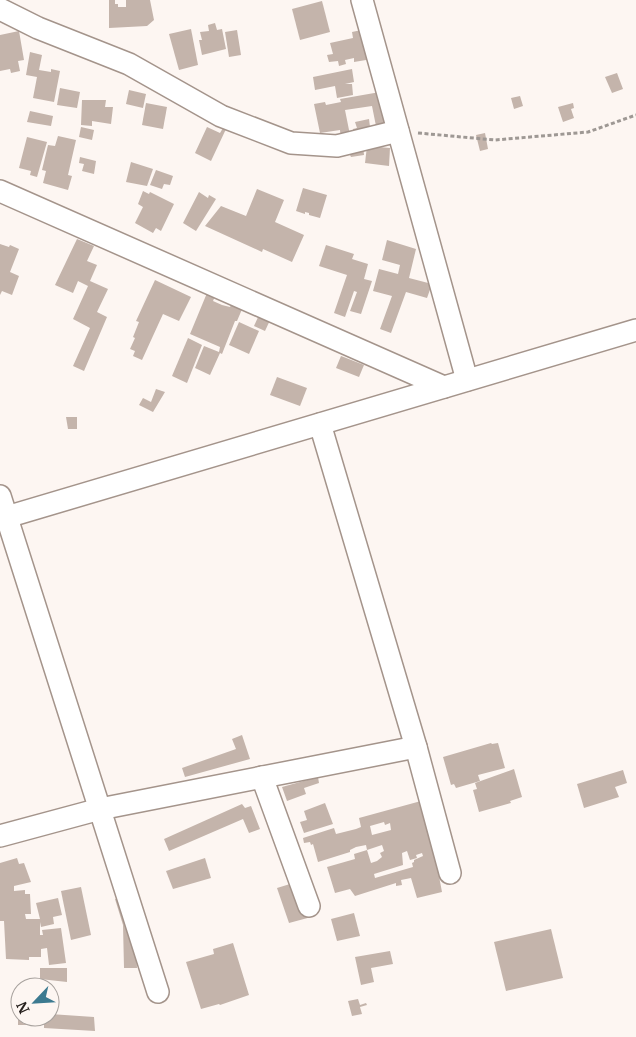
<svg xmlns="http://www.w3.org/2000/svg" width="636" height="1037" font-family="Merriweather,serif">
<rect width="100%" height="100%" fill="#fdf6f2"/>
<g fill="#c4b4ab" fill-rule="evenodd">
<polygon points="109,0 115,0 115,4 118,4 118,7 126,7 126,0 150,0 154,20 147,26 109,28"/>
<polygon points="322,1 330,32 300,40 292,9"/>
<polygon points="215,23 217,30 222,29 226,49 202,55 199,40 202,40 200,32 209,31 208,25"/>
<polygon points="191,29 198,65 179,70 169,34"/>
<polygon points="366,29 372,59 354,62 354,58 345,60 346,64 339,66 338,61 329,62 327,55 333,54 330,43 353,38 352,32"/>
<polygon points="237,30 241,55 229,57 225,32"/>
<polygon points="19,31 24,60 18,61 20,71 11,73 10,69 0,71 0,35"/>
<polygon points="30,52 42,55 39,70 51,72 51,69 60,71 54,102 33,98 37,77 26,75"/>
<polygon points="352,69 354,82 345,84 352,84 353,95 337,98 335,86 315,90 313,77"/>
<polygon points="617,73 623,89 612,93 605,77"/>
<polygon points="60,88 80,92 77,108 57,105"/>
<polygon points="129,90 146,94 143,108 126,104"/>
<path d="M380,92l9,31 -26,21 1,11 -13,2 -1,-2 -8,-1 -2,-24 -20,3 -6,-29 11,-2 1,3 15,-3 -1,-3zM372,106l4,20 -6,1 -1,-8 -14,3 2,6 -4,1 1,5 -4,1 -5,-25z"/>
<polygon points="520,96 523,106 514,109 511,98"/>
<polygon points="82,100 106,100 105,107 113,107 111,124 92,121 92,126 81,125"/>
<polygon points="146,103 167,107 163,129 142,125"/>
<polygon points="573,103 574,108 571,109 574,118 563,122 558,107"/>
<polygon points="30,111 53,116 51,126 27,122"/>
<polygon points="81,127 94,130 92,140 79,137"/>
<polygon points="207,127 220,133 223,128 226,129 211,161 195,153"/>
<polygon points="485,133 488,149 480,151 476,135"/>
<polygon points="58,136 76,140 68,175 72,176 68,190 43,183 46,171 42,170 48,145 55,146"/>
<polygon points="27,137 47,142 37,177 30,175 31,171 19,168"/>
<polygon points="367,146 390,148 389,166 365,163"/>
<polygon points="80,157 96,161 94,174 82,171 84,164 79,163"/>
<polygon points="131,162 153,169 147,186 126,182"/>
<polygon points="156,170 173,176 170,185 164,184 162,189 150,185"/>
<polygon points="303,188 327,195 320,218 309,215 309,213 305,212 305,214 296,211"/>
<polygon points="257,189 284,200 275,222 304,235 292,262 263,249 262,252 205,226 221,206 246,216"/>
<polygon points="143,191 149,194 150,192 174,204 161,231 156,228 153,233 135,223 143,207 138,204"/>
<polygon points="199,192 208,198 209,195 216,199 196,231 183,223"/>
<polygon points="77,239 94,246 87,261 97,265 90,281 108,289 97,312 107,317 84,371 73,366 90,328 73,319 88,286 78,281 73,293 55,285"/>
<polygon points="387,240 416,249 409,278 432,284 427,298 406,292 391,333 380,329 392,296 373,291 379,269 398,274 400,265 382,260"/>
<polygon points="0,244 9,247 10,245 19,249 10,272 19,276 12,295 2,291 0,295"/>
<polygon points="326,245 354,254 352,259 368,264 364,279 372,281 361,314 350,311 357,292 354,291 345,317 334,313 347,275 319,266"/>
<polygon points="155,280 191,297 179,321 163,314 142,360 133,356 135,351 130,349 135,338 133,337 139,322 136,321"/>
<polygon points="207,293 215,296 213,301 222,305 230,307 232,303 243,307 237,321 235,321 222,354 220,353 210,375 195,368 204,346 219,352 220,347 190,334"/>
<polygon points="259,315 271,318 265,331 254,326"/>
<polygon points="239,322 259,331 249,354 229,345"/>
<polygon points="188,338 202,345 187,383 172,376"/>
<polygon points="341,356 364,365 359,377 336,368"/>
<polygon points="277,377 307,388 300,406 270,395"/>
<polygon points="156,389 165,392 153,412 139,405 143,398 151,402"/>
<polygon points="66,417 77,417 77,429 68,429"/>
<polygon points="242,735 250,759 185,777 182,768 236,749 232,739"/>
<polygon points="491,743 492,744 498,743 505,768 478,775 480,781 456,788 454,784 451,785 443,757"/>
<polygon points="514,769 522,797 510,801 511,803 479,812 473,790 477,789 475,783"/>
<polygon points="623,770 627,783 615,787 619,797 584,808 577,784"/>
<polygon points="318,777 319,783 304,788 306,794 287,801 282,787"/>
<path d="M421,801l21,69 -4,1 4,21 -25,6 -6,-20 -10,2 1,5 -6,1v-3l-41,13 -5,-7 -15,4 -8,-26 28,-8 -1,-5 13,-4 4,13 6,-2 5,-4 -2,-4 4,-2 -2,-6 -15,5 -1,-5 -10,2 -6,3v2l-32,10 -5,-18 -2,1 -1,-3 -6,1 -1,-5 31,-10 2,6 20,-5 5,-2 -2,-9zM384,822l1,3 5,-2 1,7 -19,5 -2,-9zM407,851l3,9 7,-2 -1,-3 6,-2 1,3 -9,4v2l-2,1 1,4 -38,11 -1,-4 29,-9 -1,-12z"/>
<polygon points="325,803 333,824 304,833 300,822 307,820 304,811"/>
<polygon points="242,804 245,808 251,806 260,829 249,833 243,819 169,851 164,839"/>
<polygon points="17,858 19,864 24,863 31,882 14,886 14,891 25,890 25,894 30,894 31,914 25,914 26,919 40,919 36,903 58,898 62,915 53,917 54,924 41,927 40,922 40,935 43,935 42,930 61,928 66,963 49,965 47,948 41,949 41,957 29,957 29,960 6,959 4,921 0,921 0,863"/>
<polygon points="205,858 211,878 173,889 166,871"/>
<polygon points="303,880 315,916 289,923 277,888"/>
<polygon points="81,887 91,935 71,940 61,891"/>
<polygon points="127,897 135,929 137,968 124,968 123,925 115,899"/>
<polygon points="354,913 360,936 337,941 331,919"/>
<polygon points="551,929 563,978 506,991 494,942"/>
<polygon points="233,943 249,995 220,1005 219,1004 201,1009 186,962 214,954 213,949"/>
<polygon points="390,951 393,964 371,968 374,982 361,985 355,957"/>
<polygon points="40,968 67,968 67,982 40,979"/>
<polygon points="358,999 360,1005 366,1003 367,1005 360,1007 362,1014 352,1016 348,1001"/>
<polygon points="18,1006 20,1006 20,1017 40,1017 40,1025 18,1025"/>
<polygon points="50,1014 94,1017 95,1031 44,1028 44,1017 50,1017"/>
</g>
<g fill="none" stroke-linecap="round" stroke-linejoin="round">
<g stroke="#a4948b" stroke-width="24">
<g id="street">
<polyline points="362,0 467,380"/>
<polyline points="0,9 38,28 129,64 221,116 291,143 337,146 398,131"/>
<polyline points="0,191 444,387"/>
<polyline points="320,424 416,747 450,873"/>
<polyline points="0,496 158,992"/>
<polyline points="0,519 636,330"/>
<polyline points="262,777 309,906"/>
<polyline points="0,836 100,809 416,747"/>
</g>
</g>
<polyline stroke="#9e9894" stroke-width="3" stroke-dasharray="4 2.5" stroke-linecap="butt" points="418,133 495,140 588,132 636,115"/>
<use href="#street" stroke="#fff" stroke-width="21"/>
</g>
<g transform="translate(35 1002) rotate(245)"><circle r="24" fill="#fdf6f2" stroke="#a7a19d"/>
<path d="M0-4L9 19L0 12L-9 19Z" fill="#3c7a90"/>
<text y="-8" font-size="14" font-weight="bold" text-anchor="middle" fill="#27211e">N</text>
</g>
</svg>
